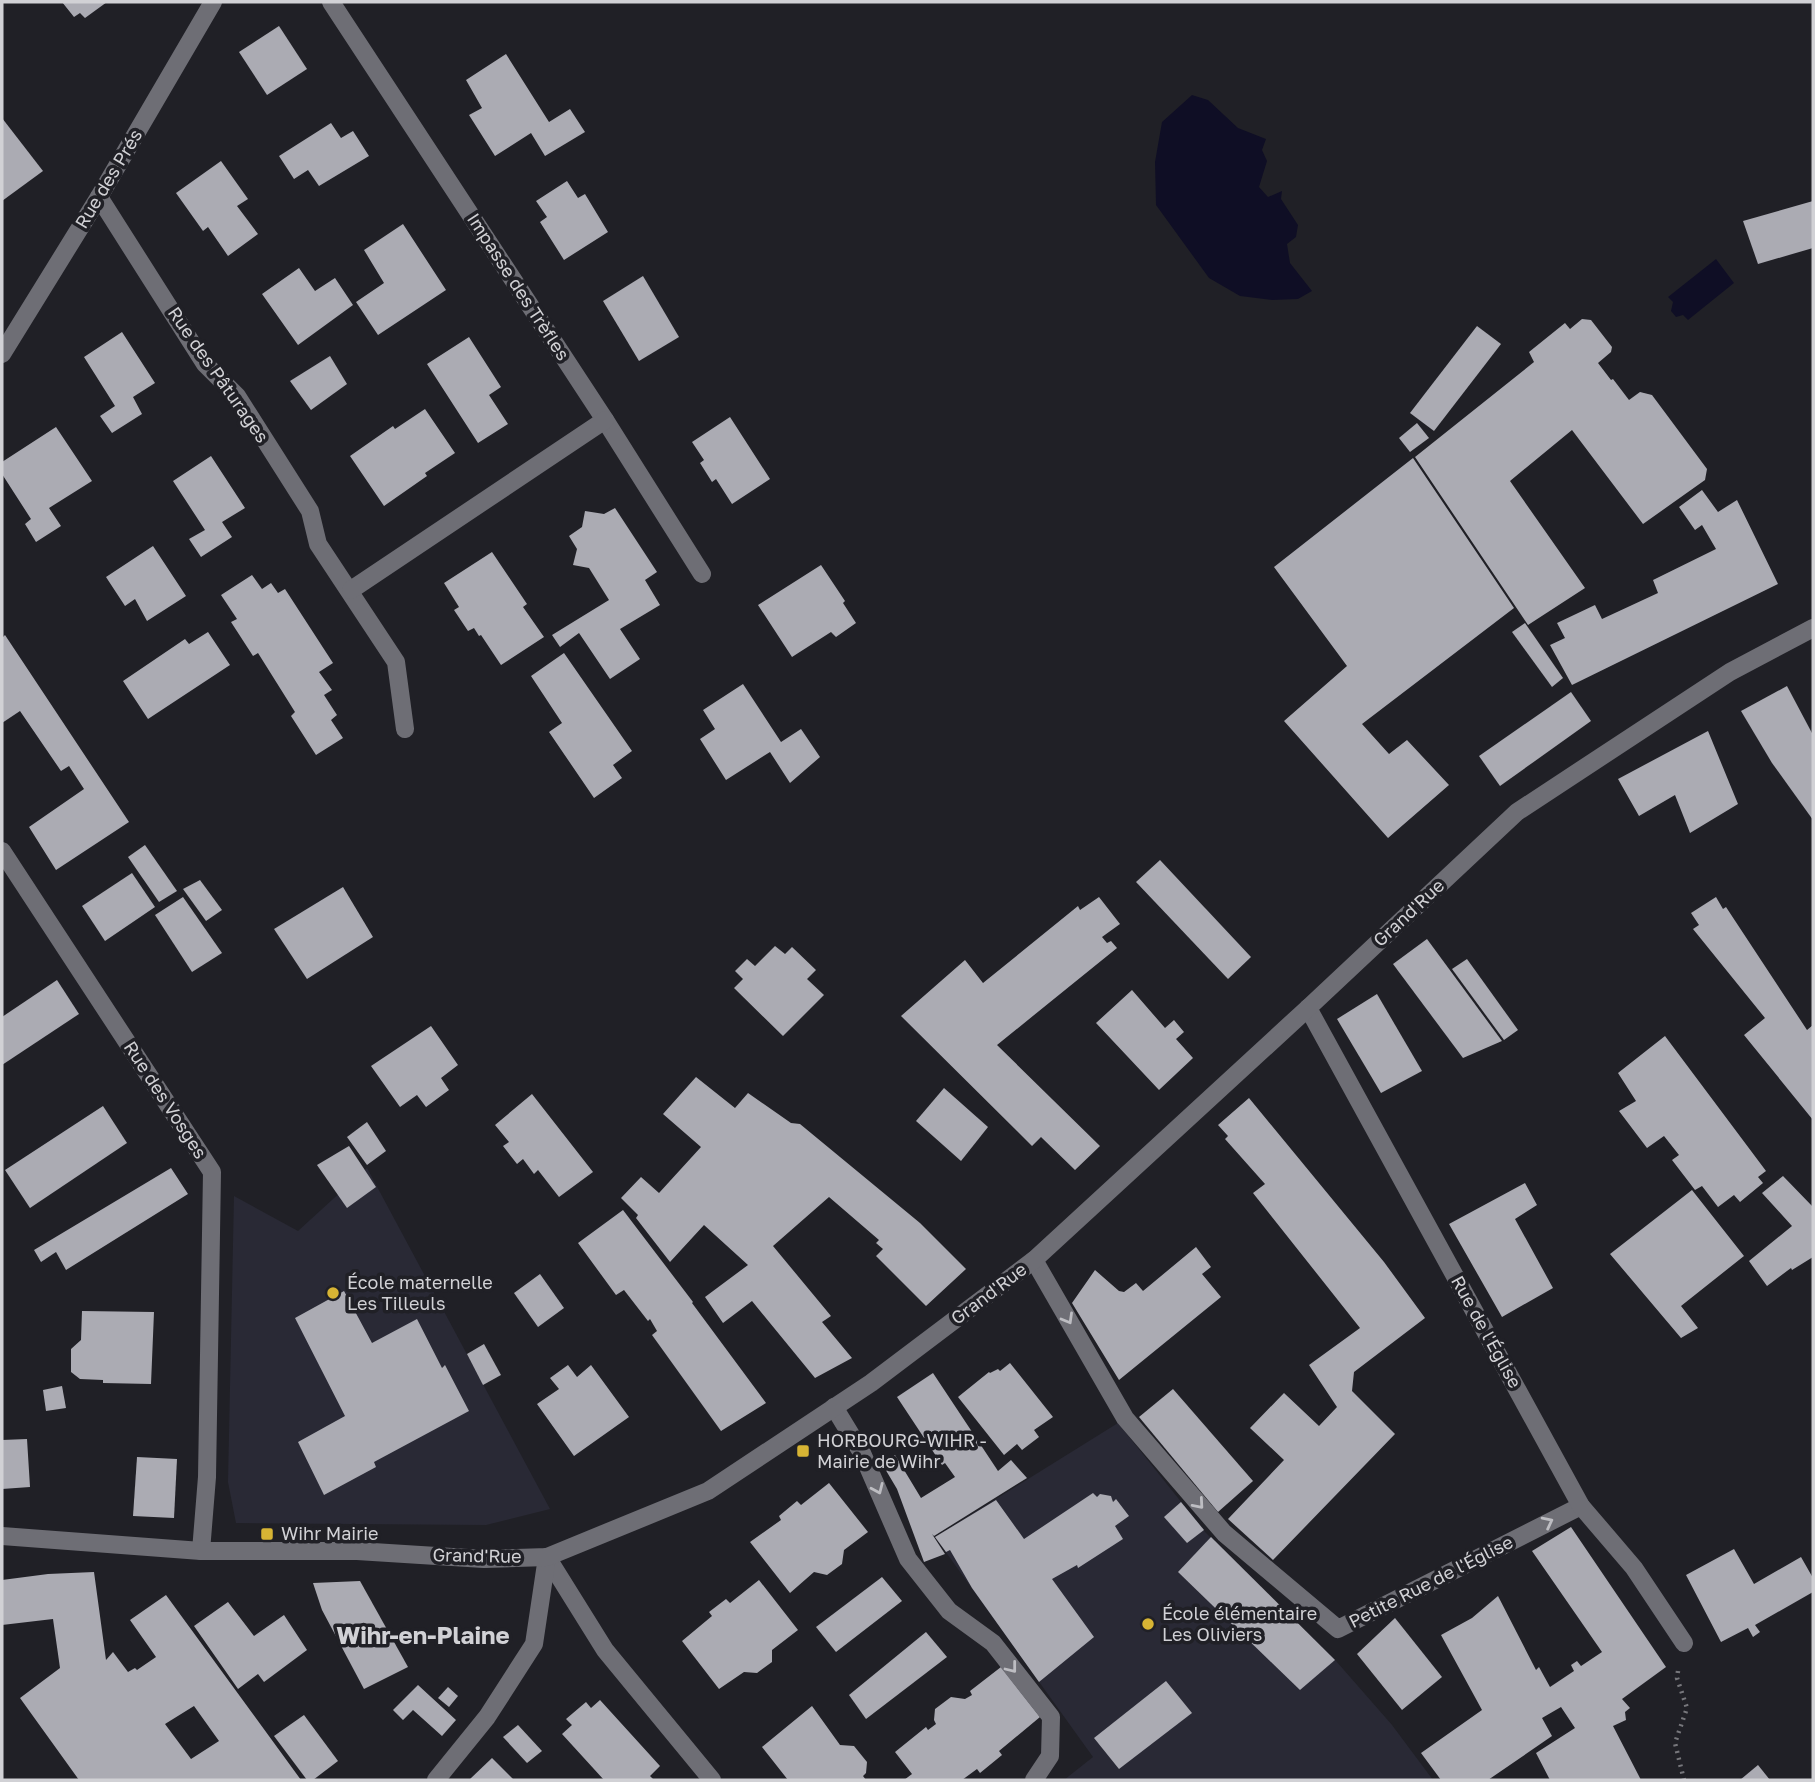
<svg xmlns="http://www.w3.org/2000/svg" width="1815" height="1782" font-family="'Golos Text',sans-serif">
<rect width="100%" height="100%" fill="#202026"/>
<g fill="#292935">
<polygon points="367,1168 550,1509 486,1525 236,1523 228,1482 234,1196 298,1231"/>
<polygon points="1118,1423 1206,1533 1336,1661 1392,1725 1433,1780 1064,1780 1093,1757 935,1537"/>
</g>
<g fill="#0f0e25">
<polygon points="1192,95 1208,100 1238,128 1266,139 1262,150 1267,161 1259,187 1268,197 1282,191 1281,199 1298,225 1296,237 1287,244 1290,263 1312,291 1298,299 1272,300 1240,296 1209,278 1156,205 1155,162 1162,122"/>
<polygon points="1716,259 1734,283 1688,320 1683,315 1676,317 1671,311 1673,302 1668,297"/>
</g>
<g fill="#ababb3" fill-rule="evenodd">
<polygon points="62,2 107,2 85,18 80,13 74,17"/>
<polygon points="279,26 307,69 267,95 239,52"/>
<polygon points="506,54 549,122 570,109 585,132 545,156 531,133 495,156 469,115 482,108 466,80"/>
<polygon points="2,118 43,171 2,201"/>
<polygon points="331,123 341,138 353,131 369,156 319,186 308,170 294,179 279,156"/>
<polygon points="221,161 248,199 237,206 258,234 228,256 208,227 203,231 176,193"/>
<polygon points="567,181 578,198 585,194 608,232 564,260 540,222 547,217 536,201"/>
<polygon points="1813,201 1813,248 1758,264 1743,221"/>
<polygon points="403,224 446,290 378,335 356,302 384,283 364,250"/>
<polygon points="299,268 315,291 335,278 353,305 298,345 262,294"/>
<polygon points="643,276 679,337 639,361 603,301"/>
<polygon points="1582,319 1591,320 1612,347 1611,352 1598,363 1611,380 1613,379 1629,400 1640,392 1652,395 1707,469 1705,480 1643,524 1572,430 1510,481 1585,588 1528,625 1415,457 1534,362 1529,352 1565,323 1570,329"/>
<polygon points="1477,326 1501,344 1434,431 1410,413"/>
<polygon points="122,332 155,383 133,397 142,414 112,433 100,416 115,406 84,357"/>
<polygon points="469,337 501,387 489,395 508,424 478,443 427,364"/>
<polygon points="330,356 347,384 311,410 290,381"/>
<polygon points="425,409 455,453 425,473 427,476 384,506 350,456 393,426 395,429"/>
<polygon points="730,417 770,479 732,504 716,479 712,482 700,463 704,460 692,442"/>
<polygon points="1417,423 1429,438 1410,452 1399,438"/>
<polygon points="56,427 92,481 49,508 61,526 36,542 25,524 31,519 2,474 2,462"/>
<polygon points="211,456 245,508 222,522 232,537 201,557 189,539 205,530 173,481"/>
<polygon points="1413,458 1514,608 1362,724 1389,754 1407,740 1449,785 1388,838 1284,721 1347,666 1274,567"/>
<polygon points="1702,490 1718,512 1737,500 1778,584 1572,685 1550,645 1565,638 1557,623 1595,605 1602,619 1658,593 1653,580 1716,549 1702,525 1695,530 1679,507"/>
<polygon points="615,508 657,572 645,580 660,605 620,629 640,659 610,679 579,633 560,647 552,635 609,600 589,568 573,565 577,549 569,536 582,527 585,511 604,514"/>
<polygon points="153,546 186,596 147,621 135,599 125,606 106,577"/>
<polygon points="492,552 527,604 523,607 544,637 501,665 481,635 479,636 474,628 468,631 454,610 459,607 444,583"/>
<polygon points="821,565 845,601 843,603 856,623 836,637 831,632 792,657 758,605"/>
<polygon points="252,575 262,589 271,583 278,593 285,589 333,663 319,672 332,690 324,695 337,715 331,720 343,738 316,755 291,716 295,712 258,653 253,656 231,622 237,619 221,595"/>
<polygon points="1525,623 1563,678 1552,687 1512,632"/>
<polygon points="208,632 230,665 148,719 123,681 185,639 189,644"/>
<polygon points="5,635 129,822 56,870 29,827 84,789 69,766 61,771 20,711 2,723 2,638"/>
<polygon points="564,653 632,751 613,765 622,778 594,798 549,732 562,723 531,676"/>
<polygon points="743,684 781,742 801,729 820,757 790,783 770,752 726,780 700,739 715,729 703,710"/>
<polygon points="1787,686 1813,735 1813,820 1772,763 1741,711"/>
<polygon points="1571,692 1591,721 1500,786 1479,756"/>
<polygon points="1708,731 1738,804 1690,833 1675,795 1639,816 1618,779"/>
<polygon points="145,845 177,891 159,902 128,857"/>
<polygon points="1160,860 1251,957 1228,979 1136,882"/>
<polygon points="132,873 155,907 105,941 82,906"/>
<polygon points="200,880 222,910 206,921 183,889"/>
<polygon points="343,887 373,937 307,979 274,929"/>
<polygon points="183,897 222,953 192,972 155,915"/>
<polygon points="1099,897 1120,924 1102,937 1107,943 1111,941 1117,948 997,1045 1100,1146 1075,1170 1041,1137 1032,1146 901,1016 965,960 983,983 1078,906 1080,910"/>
<polygon points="1716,897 1723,909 1726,907 1807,1030 1813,1025 1813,1120 1744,1035 1765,1018 1693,929 1699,925 1691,913"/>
<polygon points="1427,939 1502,1041 1463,1058 1393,964"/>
<polygon points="775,946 785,954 792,947 816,970 807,979 824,995 783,1036 734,988 743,979 735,971 747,959 755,966"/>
<polygon points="1467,959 1518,1030 1504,1040 1452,969"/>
<polygon points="57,980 79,1014 2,1065 2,1017"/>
<polygon points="1132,990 1165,1028 1174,1020 1184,1032 1176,1039 1193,1058 1159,1090 1096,1023"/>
<polygon points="1377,994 1422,1071 1381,1093 1337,1019"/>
<polygon points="431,1026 458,1065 441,1078 449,1090 426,1107 417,1095 400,1107 371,1066"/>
<polygon points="1665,1036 1766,1171 1758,1177 1763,1183 1740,1202 1734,1195 1718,1207 1702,1186 1695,1190 1672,1160 1679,1155 1664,1136 1647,1148 1619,1111 1636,1101 1618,1073"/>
<polygon points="696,1077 735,1108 748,1093 791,1123 800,1124 920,1223 966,1269 926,1306 876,1256 883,1249 876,1243 879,1240 829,1197 773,1246 831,1316 822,1322 852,1358 815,1378 752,1301 723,1323 705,1297 748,1265 704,1225 670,1262 636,1218 638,1215 621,1198 641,1177 659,1193 701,1147 663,1114"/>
<polygon points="944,1088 988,1127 961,1161 916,1121"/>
<polygon points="532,1094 593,1172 559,1197 538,1170 534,1174 523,1159 517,1164 503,1146 509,1142 495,1125"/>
<polygon points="1249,1098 1384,1262 1425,1318 1354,1372 1352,1391 1395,1434 1273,1560 1228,1519 1284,1460 1250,1428 1284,1393 1319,1426 1337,1407 1309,1365 1360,1328 1253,1193 1265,1184 1225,1139 1228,1136 1218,1125"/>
<polygon points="103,1106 127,1143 30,1208 5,1170"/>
<polygon points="367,1122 386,1151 367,1165 347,1137"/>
<polygon points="349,1146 376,1187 347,1208 317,1165"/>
<polygon points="171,1168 188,1194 66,1270 56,1252 41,1262 34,1250"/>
<polygon points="1783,1176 1813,1207 1813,1257 1792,1270 1791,1268 1767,1286 1749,1261 1792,1226 1762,1193"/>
<polygon points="1525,1183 1537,1205 1515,1219 1553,1288 1502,1317 1449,1224"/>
<polygon points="1692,1190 1744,1256 1681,1306 1698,1328 1681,1338 1610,1254"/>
<polygon points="623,1210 693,1302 692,1303 766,1403 721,1431 652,1335 657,1331 650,1319 648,1321 624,1290 616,1295 578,1243"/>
<polygon points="1196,1247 1211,1267 1202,1274 1221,1297 1119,1380 1072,1303 1095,1270 1119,1291 1124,1292 1136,1283 1143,1291"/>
<polygon points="540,1274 564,1308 538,1327 514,1293"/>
<polygon points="344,1291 372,1343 417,1319 442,1368 445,1365 469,1411 374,1462 376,1467 324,1495 298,1442 345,1416 295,1318"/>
<polygon points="82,1311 154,1312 151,1384 103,1383 103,1380 80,1379 71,1372 71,1349 81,1340"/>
<polygon points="484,1344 501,1375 483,1385 467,1354"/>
<polygon points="1010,1363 1053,1417 1034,1430 1039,1437 1022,1450 1017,1444 1004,1455 958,1397 989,1372 990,1373 998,1369 1000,1371"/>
<polygon points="568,1365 577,1377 591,1365 629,1417 574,1456 537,1404 559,1389 550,1378"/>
<polygon points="933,1373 998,1471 1011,1460 1027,1478 934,1536 932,1534 945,1554 924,1562 897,1489 881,1462 895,1455 921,1498 955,1477 945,1463 942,1465 897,1397"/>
<polygon points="62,1386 66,1408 46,1411 43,1390"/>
<polygon points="1173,1389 1253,1481 1218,1512 1139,1417"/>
<polygon points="27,1439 30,1487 2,1489 2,1440"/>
<polygon points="137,1457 177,1459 174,1518 133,1516"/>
<polygon points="829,1483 868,1532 844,1550 842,1564 827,1575 814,1572 790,1593 750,1542 781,1520 779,1516 797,1501 801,1505"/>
<polygon points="1093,1493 1097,1497 1100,1494 1111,1496 1113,1502 1116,1499 1129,1516 1115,1526 1123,1539 1078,1568 1077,1565 1052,1579 1094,1637 1039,1682 972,1588 950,1550 946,1552 935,1537 996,1500 1024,1539"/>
<polygon points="1181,1502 1204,1530 1187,1543 1164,1517"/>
<polygon points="1571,1527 1666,1667 1622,1699 1630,1708 1625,1712 1626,1720 1613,1726 1641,1780 1550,1780 1536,1753 1575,1728 1561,1707 1542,1718 1552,1736 1488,1780 1441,1780 1421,1753 1482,1710 1441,1635 1472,1618 1498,1596 1536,1670 1539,1667 1550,1687 1574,1671 1571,1665 1577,1661 1581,1666 1602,1652 1532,1551"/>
<polygon points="1211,1537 1335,1660 1300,1690 1178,1572"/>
<polygon points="1734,1549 1754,1584 1801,1557 1813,1578 1813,1592 1755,1625 1760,1632 1753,1637 1748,1628 1721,1642 1686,1575"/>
<path d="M94,1572l12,88 7,-8 15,20 7,-4 2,2 19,-13 -26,-37 36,-25 135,185h-222l-59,-82 40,-30 -7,-49 -51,6v-45l46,-6zM194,1706l25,35 -28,18 -26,-35z"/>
<polygon points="882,1577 902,1601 836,1652 816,1627"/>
<polygon points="759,1580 798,1630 772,1650 772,1662 757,1673 744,1672 719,1689 682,1641 712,1616 709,1612 726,1599 730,1603"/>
<polygon points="360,1581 408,1667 364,1689 322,1610 313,1583"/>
<polygon points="228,1602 254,1636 284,1615 307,1650 264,1682 258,1674 238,1689 194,1626"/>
<polygon points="1395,1618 1442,1677 1402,1710 1357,1654"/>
<polygon points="926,1632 947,1657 866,1719 849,1695"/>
<polygon points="1001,1667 1040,1717 999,1751 1002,1755 980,1773 977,1769 962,1780 904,1780 912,1774 895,1752 926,1727 928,1730 936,1724 934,1720 935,1709 951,1697 965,1699 972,1695 970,1691"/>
<polygon points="1166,1681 1192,1713 1119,1769 1094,1738"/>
<polygon points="418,1685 456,1720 442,1736 413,1710 403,1720 393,1710"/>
<polygon points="448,1687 458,1696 449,1707 438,1698"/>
<polygon points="600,1700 660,1766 650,1776 654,1780 604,1780 562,1734 572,1725 566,1719 586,1702 591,1708"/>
<polygon points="812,1706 840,1745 854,1746 867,1762 866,1773 863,1776 866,1780 788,1780 762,1747"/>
<polygon points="304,1715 338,1761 313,1780 307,1780 274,1736"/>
<polygon points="518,1725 542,1751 527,1763 503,1737"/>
<polygon points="492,1758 514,1780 469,1780"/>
<polygon points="1758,1765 1770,1780 1740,1780"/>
</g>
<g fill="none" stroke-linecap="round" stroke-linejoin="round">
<polyline stroke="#77777c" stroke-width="4.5" stroke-dasharray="2 5" stroke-linecap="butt" points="1678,1671 1677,1678 1687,1708 1675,1743 1684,1780"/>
<g stroke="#6e6e75" stroke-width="18">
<polyline points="1034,1260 1125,1418 1224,1533 1338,1629 1581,1506"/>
<polyline points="834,1407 862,1453 908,1559 949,1611 993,1643 1051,1717 1050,1756 1034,1780"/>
</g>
<g stroke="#6e6e75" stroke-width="18">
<polyline points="331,2 605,420 702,574"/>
<polyline points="99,197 205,364 237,396 310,511 318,544 396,662 405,729"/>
<polyline points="2,354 99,197 213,2"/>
<polyline points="351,590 605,420"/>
<polyline points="2,851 212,1172 207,1477 201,1551"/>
<polyline points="1308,1008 1581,1506 1634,1568 1684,1643"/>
<polyline points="547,1557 605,1650 712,1780"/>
<polyline points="436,1780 487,1717 534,1644 547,1557"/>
</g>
<polyline stroke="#6e6e75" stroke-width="18" points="2,1536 201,1551 357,1551 484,1559 547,1557 708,1491 871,1383 1034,1260 1308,1008 1517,812 1730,672 1813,628"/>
</g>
<defs><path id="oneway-chevron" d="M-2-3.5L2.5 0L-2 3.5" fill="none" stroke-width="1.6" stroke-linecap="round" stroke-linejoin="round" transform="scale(1.75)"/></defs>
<g stroke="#bdbdc2">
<use href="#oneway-chevron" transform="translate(1068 1319) rotate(60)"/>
<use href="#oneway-chevron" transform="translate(878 1489) rotate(66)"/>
<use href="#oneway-chevron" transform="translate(1199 1504) rotate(49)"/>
<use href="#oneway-chevron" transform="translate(1548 1522) rotate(-27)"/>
<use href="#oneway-chevron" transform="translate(1012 1668) rotate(52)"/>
</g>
<g fill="#d7b434" stroke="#202026" stroke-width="2.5">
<circle cx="333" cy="1293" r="7"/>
<rect x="796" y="1444" width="14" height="14" rx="3.5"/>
<rect x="260" y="1527" width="14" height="14" rx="3.5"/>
<circle cx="1148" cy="1624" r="7"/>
</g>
<g text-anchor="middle" stroke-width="7" stroke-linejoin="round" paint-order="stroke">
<g font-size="18" fill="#d1d1d5" stroke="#202026">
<text transform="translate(109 179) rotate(-59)" y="6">Rue des Prés</text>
<text transform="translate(518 287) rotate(57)" y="6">Impasse des Trèfles</text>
<text transform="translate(218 375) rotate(55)" y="6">Rue des Pâturages</text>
<text transform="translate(1409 913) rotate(-43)" y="6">Grand'Rue</text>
<text transform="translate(165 1100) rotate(57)" y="6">Rue des Vosges</text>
<text transform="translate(989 1294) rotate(-37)" y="6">Grand'Rue</text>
<text transform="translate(1486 1332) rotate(61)" y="6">Rue de l'Église</text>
<text transform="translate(477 1556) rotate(1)" y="6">Grand'Rue</text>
<text transform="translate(1431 1582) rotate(-27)" y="6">Petite Rue de l'Église</text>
</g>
<g font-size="18" fill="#d1d1d5" stroke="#202026" text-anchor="start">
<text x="347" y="1289">École maternelle<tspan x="347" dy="21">Les Tilleuls</tspan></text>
<text x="817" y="1447">HORBOURG-WIHR -<tspan x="817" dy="21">Mairie de Wihr</tspan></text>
<text x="281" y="1540">Wihr Mairie</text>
<text x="1162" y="1620">École élémentaire<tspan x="1162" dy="21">Les Oliviers</tspan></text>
</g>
<g font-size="24" font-weight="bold" fill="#d1d1d5" stroke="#202026">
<text x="423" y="1644">Wihr-en-Plaine</text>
</g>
</g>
<rect width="1815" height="1782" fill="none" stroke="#d1d1d5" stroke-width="7"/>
</svg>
